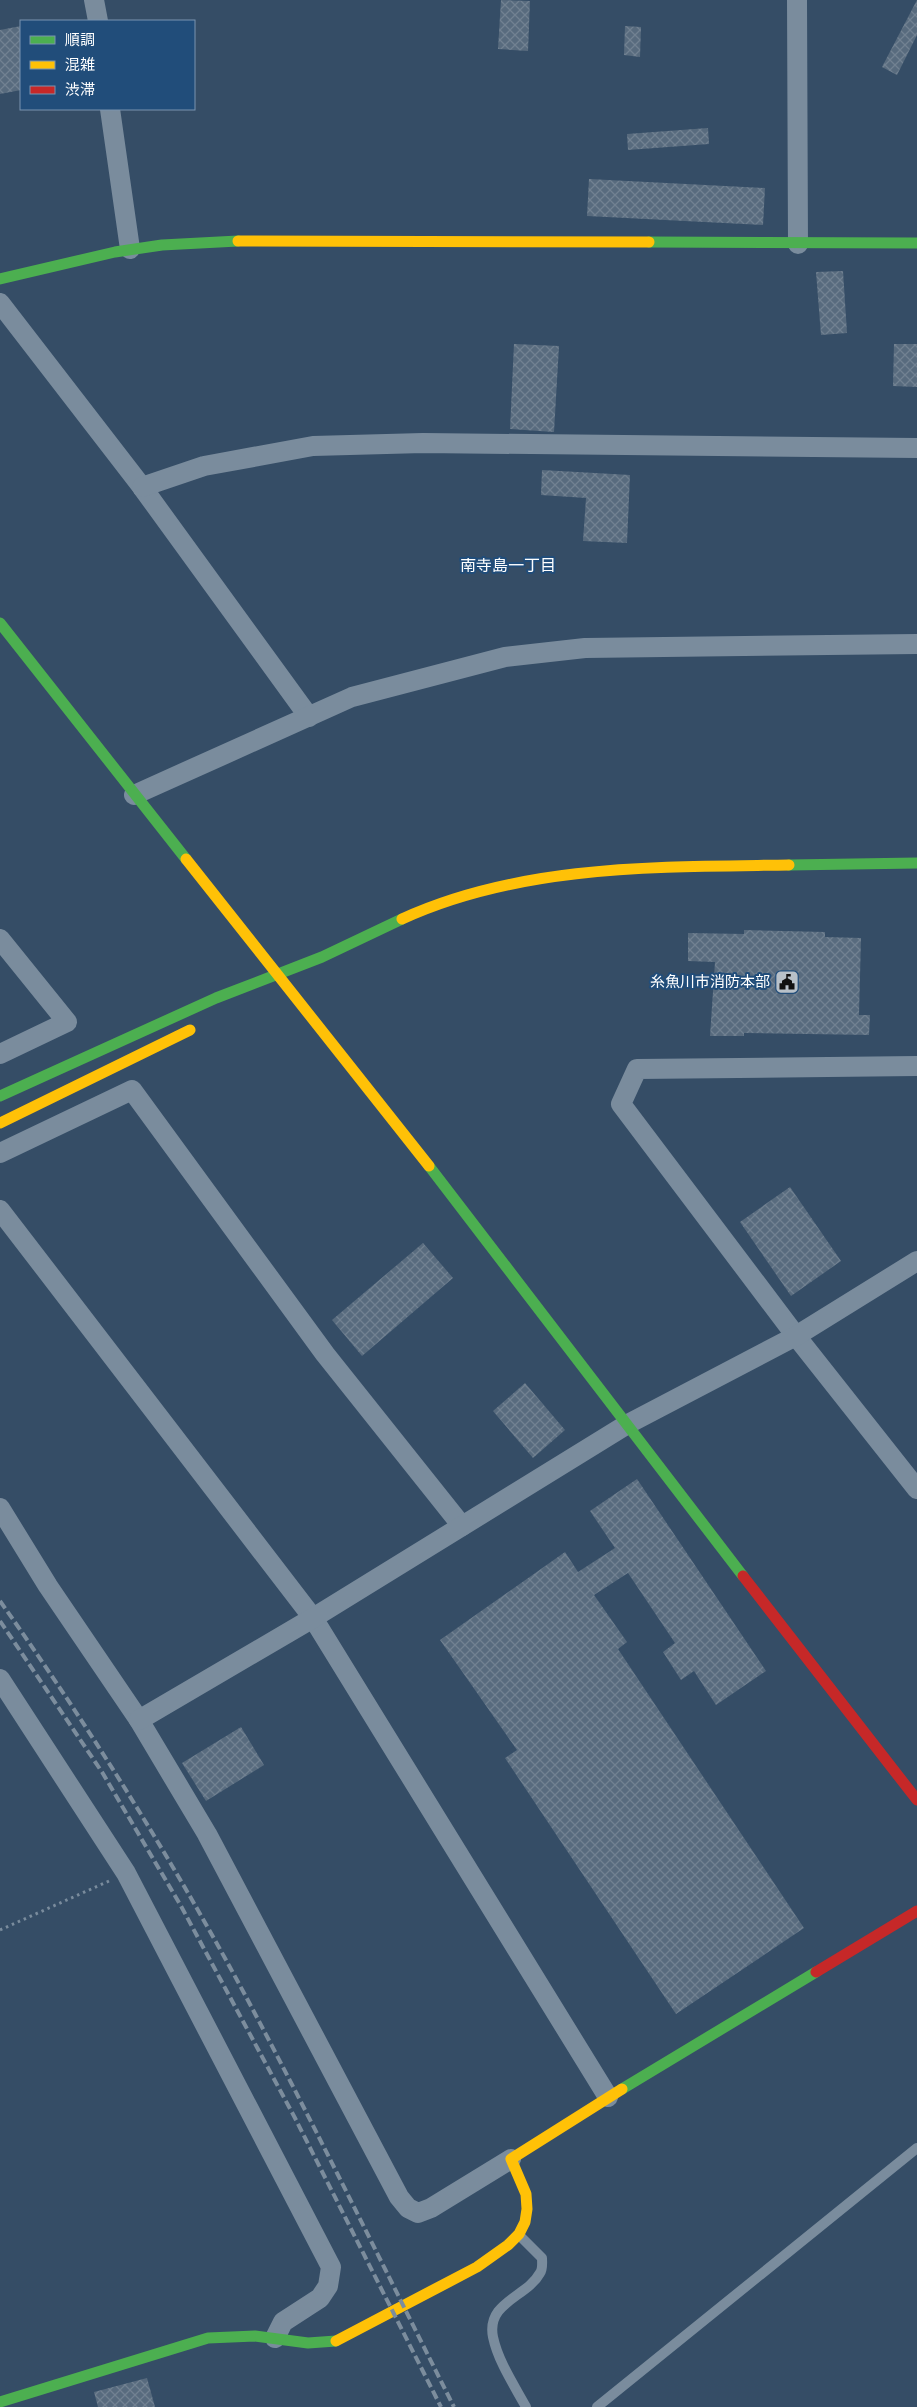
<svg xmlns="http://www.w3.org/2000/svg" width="917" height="2407" font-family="Barlow,'Noto Sans JP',sans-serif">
<defs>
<pattern id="building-cross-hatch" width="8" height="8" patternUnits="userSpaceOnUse" patternTransform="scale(1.25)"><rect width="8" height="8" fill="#586b7e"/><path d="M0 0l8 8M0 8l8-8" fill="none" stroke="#718191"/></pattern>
</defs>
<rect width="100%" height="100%" fill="#354d66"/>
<g fill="url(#building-cross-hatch)">
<polygon points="501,0 530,1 528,51 498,49"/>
<polygon points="917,0 917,35 897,75 882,67"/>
<polygon points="21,26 21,90 0,94 0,30"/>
<polygon points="625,26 641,27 640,57 624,55"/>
<polygon points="708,128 709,144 628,150 627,134"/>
<polygon points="589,179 765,188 763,225 587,216"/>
<polygon points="843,271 847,333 821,335 816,272"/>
<polygon points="514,344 559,346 554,432 510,429"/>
<polygon points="894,344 917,344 917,387 893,386"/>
<polygon points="542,470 630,475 627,543 583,541 586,498 541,495"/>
<polygon points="744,930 825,932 825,937 861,938 859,1015 870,1015 869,1035 744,1033 744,1036 710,1036 715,962 688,961 688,933 744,934"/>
<polygon points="790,1187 841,1261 791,1296 740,1222"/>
<polygon points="423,1243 453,1278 362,1356 332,1320"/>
<polygon points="525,1383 565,1430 533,1458 493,1411"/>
<polygon points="637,1479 766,1671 716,1705 694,1671 681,1680 663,1652 675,1643 628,1573 594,1595 627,1642 618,1649 804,1928 676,2014 505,1758 517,1750 440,1640 565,1552 578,1572 615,1548 590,1511"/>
<polygon points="241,1727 264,1765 206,1801 182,1763"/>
<polygon points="147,2378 155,2407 98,2407 94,2392"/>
</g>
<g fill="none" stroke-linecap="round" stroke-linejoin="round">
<polyline stroke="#7a8c9d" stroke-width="3" stroke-dasharray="2.5 4" stroke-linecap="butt" points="0,1930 109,1881"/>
<g stroke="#7a8c9d" stroke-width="10">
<path d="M520,2236l22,22c0,4 1,11 -2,15 -13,24 -54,29 -47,64 5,24 21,48 33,70"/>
<polyline points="597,2407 917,2148"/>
</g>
<g stroke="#7a8c9d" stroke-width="20">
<polyline points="94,0 98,21"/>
<polyline points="797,0 798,244"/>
<polyline points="110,109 130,249"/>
<polyline points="0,303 142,487 309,717"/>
<polyline points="142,487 204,466 313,446 423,443 917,448"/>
<polyline points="134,795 352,697 505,657 585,648 917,644"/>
<polyline points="0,939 67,1022 0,1054"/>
<polyline points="917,1066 637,1069 621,1104 796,1336 917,1489"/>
<polyline points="0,1153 132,1090 325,1354 462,1526"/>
<polyline points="0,1210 313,1618 608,2097"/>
<polyline points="0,1508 48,1586 139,1720 207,1834 399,2197 408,2208 418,2213 431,2208 511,2159"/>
<polyline points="0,1679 126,1873 331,2267 328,2286 320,2298 283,2322 275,2338"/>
<polyline points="139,1720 313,1618 626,1425 796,1336 917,1261"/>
</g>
<g stroke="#4caf50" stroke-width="11">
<polyline points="649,242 917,243"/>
<polyline points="0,279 115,252 162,245 238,241"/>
<polyline points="0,623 186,859"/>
<polyline points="789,865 917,863"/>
<polyline points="0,1096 216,998 322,957 402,919"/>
<polyline points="429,1166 743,1576"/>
<polyline points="622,2089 816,1972"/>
<polyline points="0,2402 208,2338 255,2336 308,2343 336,2341"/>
</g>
<g stroke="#ffc107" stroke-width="11">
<polyline points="238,241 649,242"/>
<polyline points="186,859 429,1166"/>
<path d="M402,919c120,-55 258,-52 387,-54"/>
<polyline points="0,1123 190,1030"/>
<polyline points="336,2341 477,2267 508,2245 519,2234 525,2222 527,2209 526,2194 511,2159 622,2089"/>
</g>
<g stroke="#c62828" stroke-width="11">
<polyline points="743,1576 917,1800"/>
<polyline points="816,1972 917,1911"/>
</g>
<g stroke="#7c8d9d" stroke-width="4" stroke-dasharray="9 4" stroke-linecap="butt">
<path d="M0,1601c92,130 177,266 252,407 70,132 135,266 202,399"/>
<polyline points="0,1621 102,1772 181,1906 295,2118 441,2407"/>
</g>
</g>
<defs>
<g id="civic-square" transform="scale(1.25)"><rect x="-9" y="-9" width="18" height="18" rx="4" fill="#b8c1c9" stroke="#214d7a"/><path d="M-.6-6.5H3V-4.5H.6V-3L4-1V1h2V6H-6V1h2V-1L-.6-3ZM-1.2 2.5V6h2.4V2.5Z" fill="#111"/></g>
</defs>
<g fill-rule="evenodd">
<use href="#civic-square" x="787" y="982"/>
</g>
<g text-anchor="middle" stroke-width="4" stroke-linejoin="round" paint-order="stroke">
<g font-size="15" fill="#fff" stroke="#214d7a" text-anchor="end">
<text x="770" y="987">糸魚川市消防本部</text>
</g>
<g font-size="16" fill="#fff" stroke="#214d7a">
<text x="508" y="571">南寺島一丁目</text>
</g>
</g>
<rect x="20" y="20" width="175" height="90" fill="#214d7a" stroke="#7a94af"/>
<rect x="30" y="36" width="25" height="8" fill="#4caf50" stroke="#7a94af"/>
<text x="65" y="45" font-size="15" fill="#ffffff">順調</text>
<rect x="30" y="61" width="25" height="8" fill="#ffc107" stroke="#7a94af"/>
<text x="65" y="70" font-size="15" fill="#ffffff">混雑</text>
<rect x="30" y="86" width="25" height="8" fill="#c62828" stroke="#7a94af"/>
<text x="65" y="95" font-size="15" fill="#ffffff">渋滞</text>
</svg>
